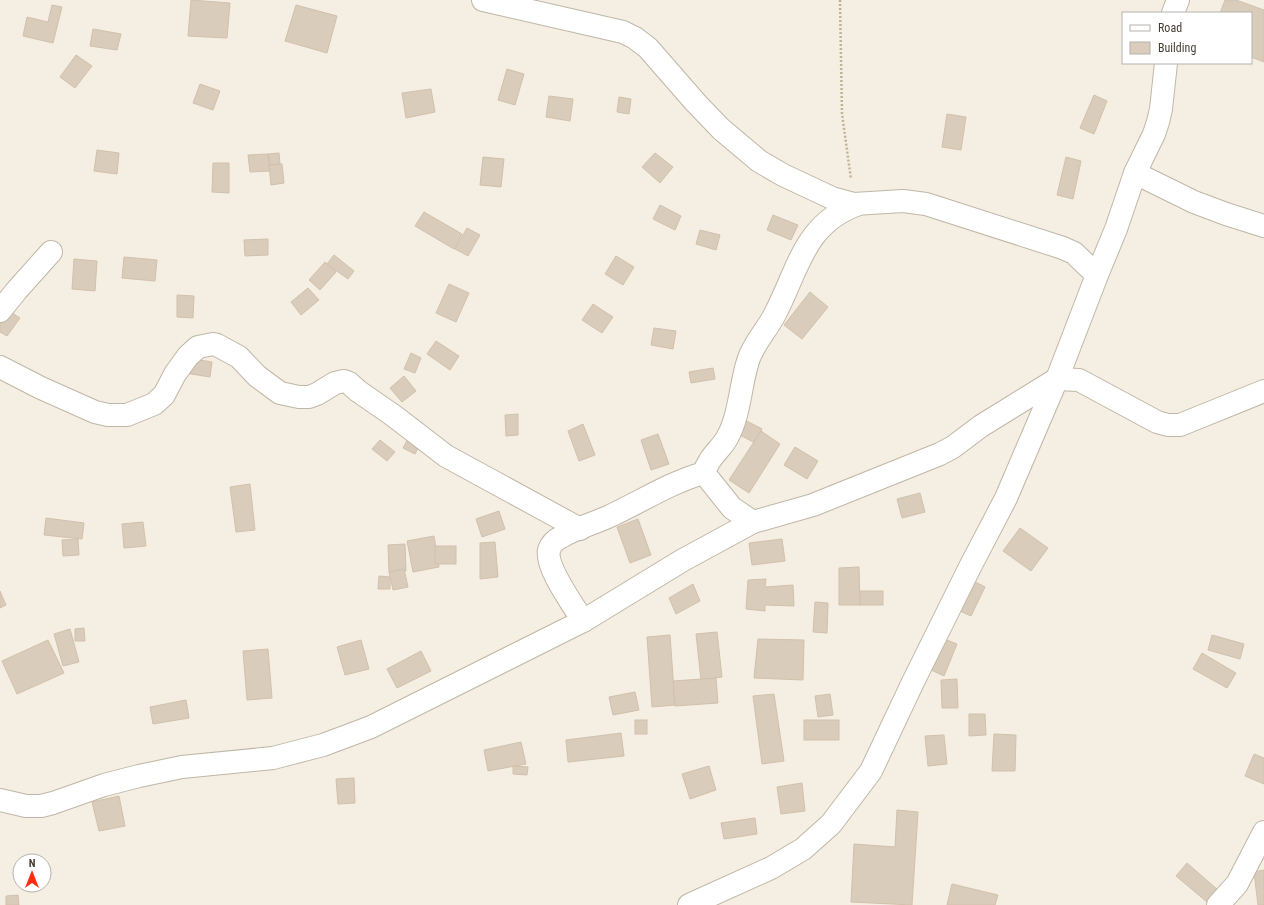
<svg xmlns="http://www.w3.org/2000/svg" width="1264" height="905" font-family="'Roboto Condensed',sans-serif">
<rect width="100%" height="100%" fill="#f4eee3"/>
<g fill="#d9ccbb" stroke="#d2c1aa">
<polygon points="191,0 230,3 227,38 188,36"/>
<polygon points="1225,0 1236,0 1264,10 1264,62 1251,57 1251,13 1220,13"/>
<polygon points="52,5 62,7 53,43 23,36 27,17 48,22"/>
<polygon points="296,5 337,16 327,53 285,41"/>
<polygon points="93,29 121,34 117,50 90,46"/>
<polygon points="76,55 92,66 75,88 60,77"/>
<polygon points="507,69 524,74 515,105 498,100"/>
<polygon points="200,84 220,91 213,110 193,103"/>
<polygon points="431,89 435,112 406,118 402,93"/>
<polygon points="1094,95 1107,101 1094,134 1080,128"/>
<polygon points="549,96 573,99 570,121 546,117"/>
<polygon points="619,97 631,99 629,114 617,112"/>
<polygon points="947,114 966,117 961,150 942,147"/>
<polygon points="97,150 119,153 117,174 94,171"/>
<polygon points="279,153 280,164 270,165 268,154"/>
<polygon points="655,153 673,167 660,183 642,167"/>
<polygon points="268,154 270,171 250,172 248,155"/>
<polygon points="483,157 504,159 501,187 480,185"/>
<polygon points="1066,157 1081,161 1073,199 1057,195"/>
<polygon points="213,163 229,163 229,193 212,192"/>
<polygon points="282,164 284,183 271,185 269,165"/>
<polygon points="660,205 681,216 675,230 653,219"/>
<polygon points="424,212 462,234 454,249 415,226"/>
<polygon points="773,215 798,225 791,240 767,230"/>
<polygon points="467,228 480,235 468,256 455,249"/>
<polygon points="700,230 720,235 716,250 696,244"/>
<polygon points="268,239 268,255 245,256 244,240"/>
<polygon points="334,255 354,271 348,279 327,264"/>
<polygon points="616,256 634,267 623,285 605,274"/>
<polygon points="124,257 157,260 155,281 122,278"/>
<polygon points="74,259 97,261 95,291 72,289"/>
<polygon points="325,262 336,272 320,290 309,280"/>
<polygon points="449,284 469,293 456,322 436,313"/>
<polygon points="308,288 319,300 301,315 291,302"/>
<polygon points="810,292 828,307 802,339 784,325"/>
<polygon points="177,295 194,296 193,318 177,317"/>
<polygon points="593,304 613,317 602,333 582,320"/>
<polygon points="6,309 20,318 7,336 0,332 0,317"/>
<polygon points="654,328 676,331 673,349 651,345"/>
<polygon points="436,341 459,356 450,370 427,354"/>
<polygon points="411,353 421,358 415,373 404,369"/>
<polygon points="188,358 212,362 210,377 185,373"/>
<polygon points="713,368 715,379 691,383 689,372"/>
<polygon points="404,376 416,391 402,402 390,388"/>
<polygon points="518,414 518,435 506,436 505,415"/>
<polygon points="745,420 762,429 755,443 738,434"/>
<polygon points="583,424 595,455 579,461 568,431"/>
<polygon points="761,431 780,444 749,493 729,480"/>
<polygon points="411,433 423,438 415,454 403,448"/>
<polygon points="658,434 669,464 651,470 641,440"/>
<polygon points="380,440 395,452 387,461 372,449"/>
<polygon points="795,447 818,461 807,479 784,465"/>
<polygon points="250,484 255,530 236,532 230,487"/>
<polygon points="920,493 925,512 902,518 897,499"/>
<polygon points="499,511 505,529 482,537 476,519"/>
<polygon points="46,518 84,523 82,539 44,535"/>
<polygon points="638,519 651,555 630,563 617,527"/>
<polygon points="143,522 146,546 124,548 122,524"/>
<polygon points="1020,528 1048,548 1031,571 1003,551"/>
<polygon points="434,536 439,567 413,572 407,541"/>
<polygon points="78,539 79,555 63,556 62,540"/>
<polygon points="782,539 785,561 752,565 749,543"/>
<polygon points="495,542 498,577 480,579 480,543"/>
<polygon points="405,544 406,571 389,572 388,545"/>
<rect x="435" y="546" width="21" height="18"/>
<polygon points="859,567 860,605 839,605 839,568"/>
<polygon points="404,569 408,587 393,590 389,572"/>
<polygon points="379,576 390,577 390,589 378,589"/>
<polygon points="968,578 985,587 971,616 953,608"/>
<polygon points="766,579 765,587 793,585 794,606 765,605 765,611 746,609 748,580"/>
<polygon points="693,584 700,601 676,614 669,598"/>
<polygon points="0,591 6,605 0,608"/>
<rect x="860" y="591" width="23" height="14"/>
<polygon points="815,602 828,603 827,633 813,632"/>
<polygon points="84,628 85,641 75,641 75,629"/>
<polygon points="70,629 79,662 63,666 54,634"/>
<polygon points="717,632 722,677 701,680 696,634"/>
<polygon points="670,635 675,705 652,707 647,637"/>
<polygon points="1212,635 1244,644 1240,659 1208,650"/>
<polygon points="942,638 957,644 944,676 929,669"/>
<polygon points="758,639 804,640 803,680 754,678"/>
<polygon points="48,640 64,673 17,694 2,661"/>
<polygon points="361,640 369,669 345,675 337,647"/>
<polygon points="268,649 272,698 247,700 243,651"/>
<polygon points="421,651 431,671 397,688 387,669"/>
<polygon points="1202,653 1236,673 1227,688 1193,669"/>
<polygon points="716,678 718,703 675,706 673,681"/>
<polygon points="957,679 958,708 942,708 941,680"/>
<polygon points="635,692 639,710 613,715 609,697"/>
<polygon points="774,694 784,761 762,764 753,696"/>
<polygon points="830,694 833,715 818,717 815,696"/>
<polygon points="186,700 189,718 153,724 150,707"/>
<polygon points="969,714 985,714 986,735 969,736"/>
<rect x="635" y="720" width="12" height="14"/>
<rect x="804" y="720" width="35" height="20"/>
<polygon points="621,733 624,756 568,762 566,740"/>
<polygon points="994,734 1016,735 1015,771 992,771"/>
<polygon points="944,735 947,764 928,766 925,736"/>
<polygon points="521,742 526,764 488,771 484,750"/>
<polygon points="1254,754 1264,758 1264,784 1245,776"/>
<polygon points="513,766 528,767 527,775 513,774"/>
<polygon points="709,766 716,790 690,799 682,774"/>
<polygon points="354,778 355,803 338,804 336,779"/>
<polygon points="802,783 805,811 781,814 777,787"/>
<polygon points="119,796 125,826 99,831 92,802"/>
<polygon points="897,810 918,812 912,905 851,902 854,844 895,847"/>
<polygon points="755,818 757,834 724,839 721,823"/>
<polygon points="1187,863 1218,890 1207,902 1176,876"/>
<polygon points="1264,870 1264,905 1258,905 1254,872"/>
<polygon points="952,884 998,895 995,905 947,905"/>
<polygon points="18,895 19,905 6,905 6,896"/>
</g>
<g fill="none" stroke-linecap="round" stroke-linejoin="round">
<g stroke="#c0b6a5" stroke-width="24">
<g id="minor">
<polyline points="483,0 623,32 635,38 648,48 696,103 721,129 759,161 783,175 832,198 854,204 903,201 926,204 1063,248 1074,253 1097,275"/>
<polyline points="1173,13 1178,0"/>
<polyline points="1135,173 1194,202 1226,214 1264,226"/>
<polyline points="0,311 17,290 51,252"/>
<polyline points="0,367 41,388 95,412 108,415 127,415 154,404 164,395 175,374 188,356 198,347 213,344 217,345 239,357 257,376 280,393 299,397 309,397 317,394 335,383 344,381 349,383 358,391 394,416 446,456 580,529"/>
<polyline points="704,473 732,508 753,522"/>
<path d="M583,621c-9,-15 -38,-54 -34,-71 2,-6 6,-10 12,-13 15,-9 35,-14 51,-22 30,-14 59,-33 92,-42 1,-4 3,-8 5,-11 5,-9 14,-16 18,-24 13,-23 13,-52 21,-77 5,-17 19,-31 27,-47 24,-46 29,-91 84,-110"/>
<polyline points="0,800 26,806 41,806 53,803 104,785 139,776 182,767 273,758 323,745 371,727 583,621 683,560 753,522 813,505 940,454 953,447 981,426 1057,379 1079,380 1157,422 1168,425 1180,425 1264,391"/>
<polyline points="689,905 771,868 803,849 831,824 871,771 913,682 970,567 1006,498 1057,379 1097,275 1116,229 1135,173 1154,134 1158,122 1161,109 1166,63"/>
<polyline points="1218,905 1237,884 1264,832"/>
</g>
</g>
<polyline stroke="#c3b195" stroke-width="2.5" stroke-dasharray="2 2" stroke-linecap="butt" points="840,0 842,114 851,179"/>
<use href="#minor" stroke="#fff" stroke-width="22"/>
</g>
<rect x="1122" y="12" width="130" height="52" fill="#ffffff" stroke="#b5b2ad"/>
<rect x="1130" y="25" width="20" height="6" fill="#ffffff" stroke="#b5b2ad"/>
<text x="1158" y="32" font-size="12" fill="#463e33">Road</text>
<rect x="1130" y="42" width="20" height="12" fill="#d9ccbb" stroke="#b5b2ad"/>
<text x="1158" y="52" font-size="12" fill="#463e33">Building</text>
<g transform="translate(32 873)"><circle r="19" fill="#ffffff" stroke="#b5b2ad"/>
<path d="M0-3L7 15L0 10L-7 15Z" fill="#ff2c0f"/>
<text y="-6" font-size="11" font-weight="bold" text-anchor="middle" fill="#463e33">N</text>
</g>
</svg>
